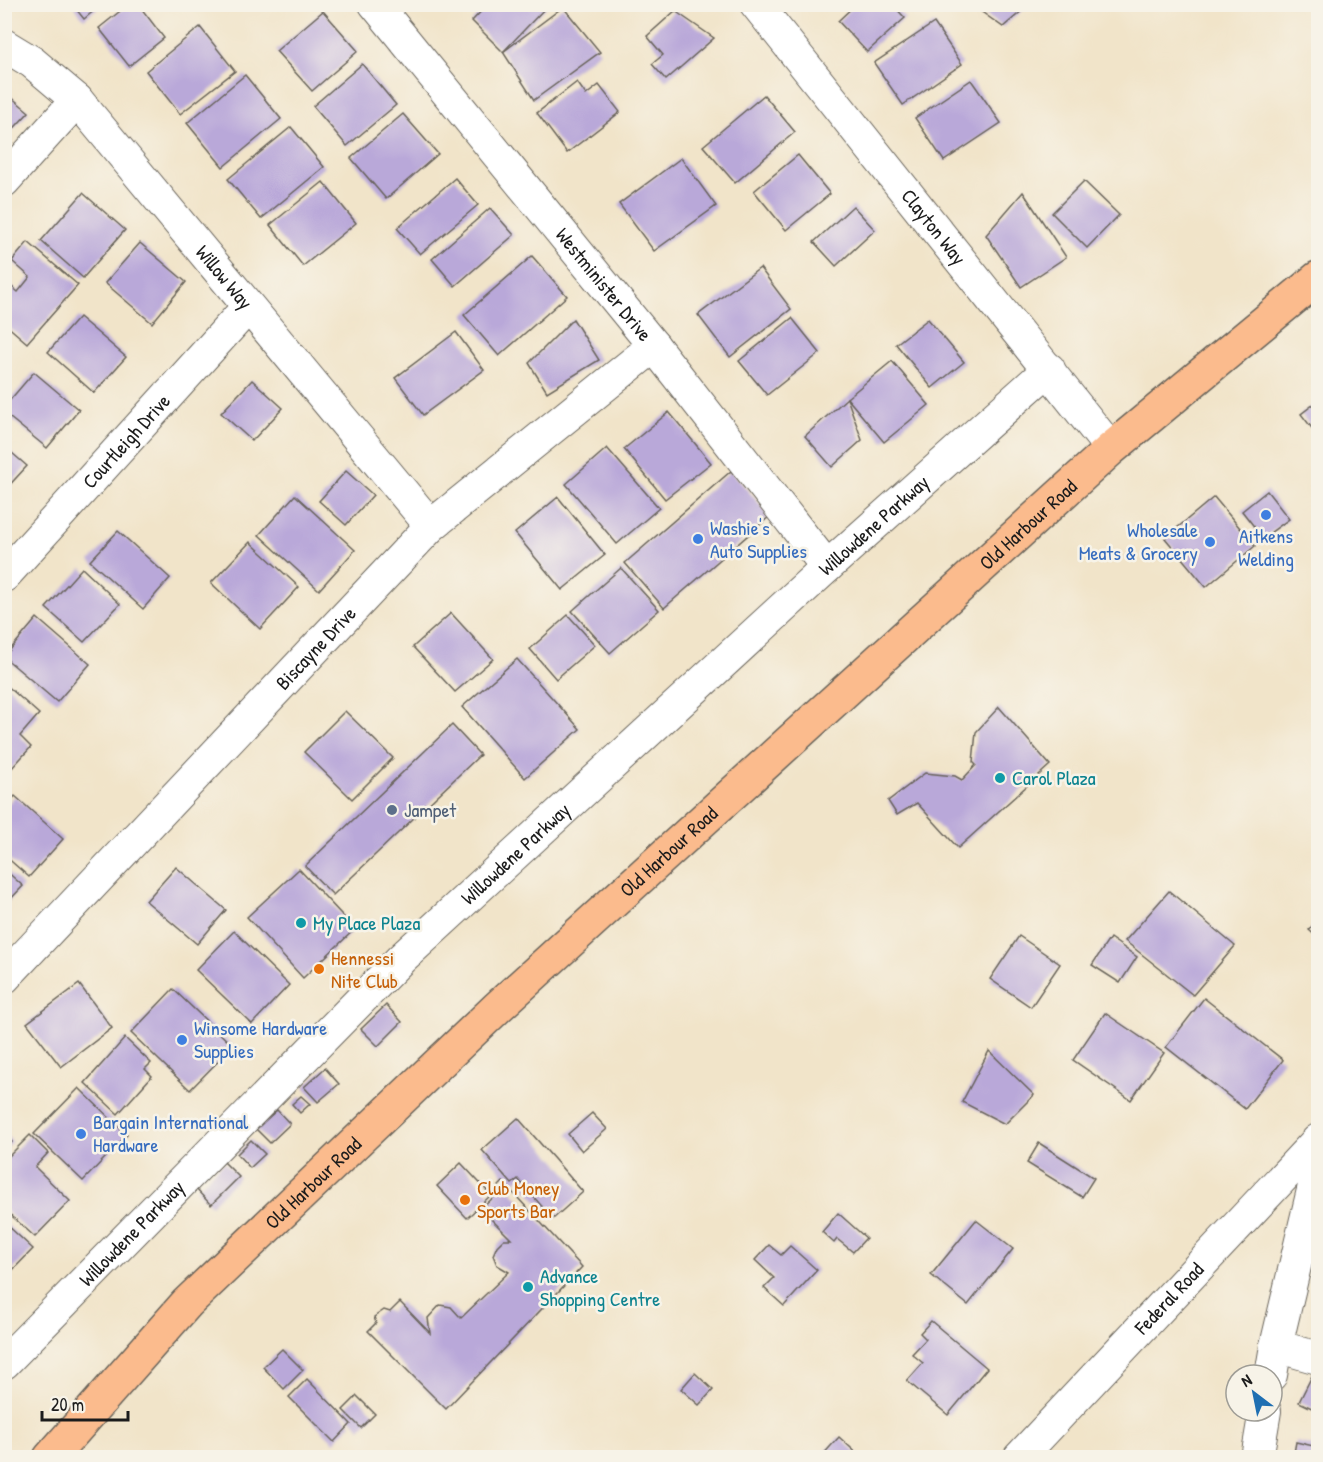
<svg xmlns="http://www.w3.org/2000/svg" width="1323" height="1462" font-family="'Patrick Hand',sans-serif">
<rect width="100%" height="100%" fill="#f7f3e8"/>
<filter id="ink" filterUnits="userSpaceOnUse"><feTurbulence type="fractalNoise" baseFrequency=".0167" numOctaves="2"/><feDisplacementMap in="SourceGraphic" scale="12" xChannelSelector="R" yChannelSelector="G"/><feConvolveMatrix kernelMatrix="1 2 1 2 8 2 1 2 1" color-interpolation-filters="sRGB"/></filter>
<filter id="wash" filterUnits="userSpaceOnUse"><feTurbulence type="fractalNoise" baseFrequency=".008" numOctaves="4" result="noise"/><feDisplacementMap in="SourceGraphic" scale="24" xChannelSelector="R" yChannelSelector="G"/><feGaussianBlur stdDeviation="1.35" result="paint"/><feColorMatrix in="noise" values="0 0 0 0 0 0 0 0 0 0 0 0 0 0 0 0 0 1.4 0 .05"/><feComposite in="paint" operator="in"/></filter>
<g filter="url(#wash)">
<rect width="100%" height="100%" fill="#f1e4c9"/>
<g id="blocks">
<g fill="#b9a8d9">
<polygon points="72,4 102,4 84,19"/>
<polygon points="129,4 138,4 164,38 129,66 99,28"/>
<polygon points="488,4 549,4 503,52 472,21"/>
<polygon points="856,4 892,4 905,18 867,52 838,21"/>
<polygon points="980,4 1030,4 1003,27 976,8"/>
<polygon points="1088,4 1116,4 1107,8"/>
<polygon points="563,7 600,52 534,100 503,52"/>
<polygon points="323,11 358,51 312,91 276,51"/>
<polygon points="675,11 714,38 666,80 652,64 663,55 647,36"/>
<polygon points="934,23 962,64 903,105 874,63"/>
<polygon points="200,27 235,71 180,114 146,71"/>
<polygon points="362,64 396,105 347,146 313,106"/>
<polygon points="245,75 281,119 223,167 187,123"/>
<polygon points="971,80 1001,123 944,161 915,118"/>
<polygon points="577,82 586,95 599,85 620,112 567,153 537,113"/>
<polygon points="4,91 29,112 4,139"/>
<polygon points="764,95 795,132 735,183 703,146"/>
<polygon points="403,114 438,154 386,199 351,158"/>
<polygon points="291,127 324,167 261,219 228,179"/>
<polygon points="798,155 830,194 786,230 754,191"/>
<polygon points="681,158 716,206 654,251 619,204"/>
<polygon points="455,178 478,205 420,254 397,228"/>
<polygon points="1084,181 1119,215 1087,248 1052,213"/>
<polygon points="323,182 356,223 303,266 270,225"/>
<polygon points="1023,192 1066,257 1021,287 986,235"/>
<polygon points="83,193 125,230 83,278 41,241"/>
<polygon points="853,206 875,230 836,266 814,242"/>
<polygon points="490,208 514,235 455,286 432,259"/>
<polygon points="28,242 78,285 27,343 5,324 5,281 18,292 30,277 12,261"/>
<polygon points="140,243 186,282 152,323 105,283"/>
<polygon points="532,256 567,296 499,356 464,315"/>
<polygon points="760,268 791,309 730,357 698,315"/>
<polygon points="79,317 126,357 94,393 48,352"/>
<polygon points="792,318 820,353 767,395 739,361"/>
<polygon points="573,319 599,360 547,392 529,363"/>
<polygon points="928,319 964,362 932,388 896,344"/>
<polygon points="456,332 484,370 423,415 395,378"/>
<polygon points="892,361 929,405 884,442 847,398"/>
<polygon points="34,372 79,410 47,448 4,413 4,407"/>
<polygon points="252,380 283,408 252,441 221,413"/>
<polygon points="847,398 862,440 832,467 805,436"/>
<polygon points="1318,401 1318,436 1301,414"/>
<polygon points="669,412 711,463 665,499 624,449"/>
<polygon points="4,446 27,466 4,491"/>
<polygon points="607,448 659,508 617,544 566,484"/>
<polygon points="346,471 373,495 346,525 319,501"/>
<polygon points="731,471 770,516 664,608 625,563"/>
<polygon points="1267,491 1289,519 1263,538 1242,511"/>
<polygon points="295,495 355,550 319,590 259,535"/>
<polygon points="558,497 605,555 562,590 515,533"/>
<polygon points="1214,497 1255,546 1206,587 1165,538"/>
<polygon points="118,531 170,578 143,609 90,561"/>
<polygon points="250,542 299,587 260,629 211,583"/>
<polygon points="82,568 120,604 84,642 46,608"/>
<polygon points="621,568 659,610 610,653 572,611"/>
<polygon points="451,613 493,659 455,692 413,647"/>
<polygon points="568,615 595,645 556,679 530,649"/>
<polygon points="37,618 90,664 57,702 4,657"/>
<polygon points="517,659 580,729 525,778 462,707"/>
<polygon points="4,683 39,714 20,736 31,747 11,769 4,763"/>
<polygon points="999,707 1050,765 958,848 917,803 897,815 888,801 925,773 955,776 962,780 976,765 973,762 976,732"/>
<polygon points="345,711 393,758 352,799 304,752"/>
<polygon points="452,725 480,755 333,895 305,866"/>
<polygon points="15,796 63,839 29,877 4,855 4,808"/>
<polygon points="176,867 226,910 197,944 146,901"/>
<polygon points="4,869 23,886 4,906"/>
<polygon points="299,869 355,929 303,978 247,917"/>
<polygon points="1169,891 1235,946 1193,995 1125,941"/>
<polygon points="1318,919 1318,938 1309,930"/>
<polygon points="234,931 289,985 252,1024 196,970"/>
<polygon points="1019,936 1060,964 1031,1007 990,979"/>
<polygon points="1110,938 1137,957 1120,983 1092,965"/>
<polygon points="79,984 112,1028 61,1067 27,1023"/>
<polygon points="173,989 233,1046 190,1090 131,1033"/>
<polygon points="1204,998 1283,1060 1245,1109 1166,1047"/>
<polygon points="386,1005 402,1022 378,1046 361,1029"/>
<polygon points="1105,1013 1164,1053 1131,1100 1073,1060"/>
<polygon points="125,1038 151,1063 145,1069 152,1076 118,1114 85,1083"/>
<polygon points="989,1051 1034,1095 1005,1124 962,1102"/>
<polygon points="325,1068 339,1084 318,1102 304,1087"/>
<polygon points="79,1088 127,1135 83,1181 34,1134"/>
<polygon points="301,1096 310,1104 300,1113 292,1104"/>
<polygon points="277,1110 290,1124 270,1143 256,1129"/>
<polygon points="592,1113 607,1129 582,1151 568,1134"/>
<polygon points="518,1118 583,1192 553,1219 518,1179 512,1184 482,1150"/>
<polygon points="5,1134 12,1142 5,1150"/>
<polygon points="30,1135 48,1153 35,1167 70,1201 35,1237 4,1209 4,1161"/>
<polygon points="251,1140 265,1154 250,1168 237,1154"/>
<polygon points="1039,1143 1094,1178 1082,1197 1027,1163"/>
<polygon points="224,1162 239,1177 211,1205 196,1189"/>
<polygon points="461,1163 491,1195 467,1218 437,1186"/>
<polygon points="503,1182 582,1267 446,1409 368,1331 376,1323 374,1317 384,1310 390,1312 400,1302 430,1333 428,1318 440,1305 451,1307 461,1318 509,1272 497,1265 493,1255 497,1246 504,1239 511,1239 481,1209 495,1196 495,1190"/>
<polygon points="838,1213 866,1238 853,1252 837,1239 834,1243 822,1232"/>
<polygon points="976,1220 1013,1249 968,1305 931,1275"/>
<polygon points="4,1222 33,1249 4,1279"/>
<polygon points="769,1245 781,1255 790,1246 817,1270 784,1306 764,1288 774,1278 755,1260"/>
<polygon points="931,1321 987,1368 948,1415 907,1381 923,1363 912,1354 926,1339 920,1333"/>
<polygon points="282,1349 303,1370 284,1389 263,1367"/>
<polygon points="1316,1368 1318,1369 1318,1411 1299,1402"/>
<polygon points="695,1373 713,1390 699,1405 681,1389"/>
<polygon points="307,1379 351,1424 334,1442 289,1397"/>
<polygon points="357,1396 375,1414 361,1428 343,1410"/>
<polygon points="839,1437 862,1458 820,1458"/>
<polygon points="1296,1442 1318,1447 1318,1458 1293,1458"/>
</g>
</g>
</g>
<g filter="url(#ink)">
<use href="#blocks" fill-opacity="0" stroke="#676259" stroke-width="1.5"/>
<g fill="none" stroke-linecap="round" stroke-linejoin="round">
<g stroke="#676259" stroke-width="34">
<g id="minor">
<path id="s1" d="M375,4l279,342 173,221"/>
<path id="s2" d="M756,4l355,445"/>
<path id="s3" d="M4,45l28,17 45,38 354,426"/>
<polyline points="4,181 77,100"/>
<path id="s4" d="M4,576l244,-269"/>
<path id="s5" d="M4,978l427,-452 223,-180"/>
<polyline points="1276,1346 1318,1358"/>
<path id="s6" d="M4,1363l397,-404 426,-392 222,-198"/>
<polyline points="1271,1375 1276,1346 1318,1169"/>
<path id="s7" d="M1019,1458l299,-318"/>
<polyline points="1257,1458 1265,1411"/>
</g>
</g>
<g stroke="#676259" stroke-width="36">
<g id="major">
<path id="s8" d="M50,1458l137,-155 311,-296 613,-558 207,-171"/>
</g>
</g>
<use href="#minor" stroke="#fff" stroke-width="32"/>
<use href="#major" stroke="#fbbb8d" stroke-width="33"/>
</g>
</g>
<g fill="#3f7fe0" stroke="#f7f3e8" stroke-width="2">
<circle cx="1266" cy="515" r="6"/>
<circle cx="698" cy="539" r="6"/>
<circle cx="1210" cy="542" r="6"/>
<circle cx="182" cy="1040" r="6"/>
<circle cx="81" cy="1134" r="6"/>
</g>
<g fill="#0f9aa8" stroke="#f7f3e8" stroke-width="2">
<circle cx="1000" cy="778" r="6"/>
<circle cx="301" cy="923" r="6"/>
<circle cx="528" cy="1287" r="6"/>
</g>
<circle fill="#5c6f8a" stroke="#f7f3e8" stroke-width="2" cx="392" cy="810" r="6"/>
<g fill="#e8710a" stroke="#f7f3e8" stroke-width="2">
<circle cx="319" cy="969" r="6"/>
<circle cx="465" cy="1200" r="6"/>
</g>
<g text-anchor="middle" stroke-width="5" stroke-linejoin="round" paint-order="stroke">
<g font-size="20" fill="#1c1c1c" stroke="#f7f3e8">
<text dy="7" stroke="none"><textPath href="#s2" startOffset="285">Clayton Way</textPath></text>
<text dy="7" stroke="none"><textPath href="#s3" startOffset="322">Willow Way</textPath></text>
<text dy="7" stroke="none"><textPath href="#s1" startOffset="362">Westminister Drive</textPath></text>
<text dy="7" stroke="none"><textPath href="#s4" startOffset="182">Courtleigh Drive</textPath></text>
<text dy="7" stroke="none"><textPath href="#s8" startOffset="1353">Old Harbour Road</textPath></text>
<text dy="7" stroke="none"><textPath href="#s6" startOffset="1208">Willowdene Parkway</textPath></text>
<text dy="7" stroke="none"><textPath href="#s5" startOffset="454">Biscayne Drive</textPath></text>
<text dy="7" stroke="none"><textPath href="#s8" startOffset="867">Old Harbour Road</textPath></text>
<text dy="7" stroke="none"><textPath href="#s6" startOffset="722">Willowdene Parkway</textPath></text>
<text dy="7" stroke="none"><textPath href="#s8" startOffset="381">Old Harbour Road</textPath></text>
<text dy="7" stroke="none"><textPath href="#s6" startOffset="182">Willowdene Parkway</textPath></text>
<text dy="7" stroke="none"><textPath href="#s7" startOffset="219">Federal Road</textPath></text>
</g>
<g font-size="20" fill="#366cbe" stroke="#f7f3e8" text-anchor="start">
<text x="710" y="535">Washie's<tspan x="710" dy="23">Auto Supplies</tspan></text>
<text x="1198" y="537" text-anchor="end">Wholesale<tspan x="1198" dy="23">Meats &amp; Grocery</tspan></text>
<text x="1266" y="543" text-anchor="middle">Aitkens<tspan x="1266" dy="23">Welding</tspan></text>
<text x="194" y="1035">Winsome Hardware<tspan x="194" dy="23">Supplies</tspan></text>
<text x="93" y="1129">Bargain International<tspan x="93" dy="23">Hardware</tspan></text>
</g>
<g font-size="20" fill="#0d838f" stroke="#f7f3e8" text-anchor="start">
<text x="1012" y="785">Carol Plaza</text>
<text x="313" y="930">My Place Plaza</text>
<text x="540" y="1283">Advance<tspan x="540" dy="23">Shopping Centre</tspan></text>
</g>
<g font-size="20" fill="#4e5e75" stroke="#f7f3e8" text-anchor="start">
<text x="404" y="817">Jampet</text>
</g>
<g font-size="20" fill="#c56008" stroke="#f7f3e8" text-anchor="start">
<text x="331" y="965">Hennessi<tspan x="331" dy="23">Nite Club</tspan></text>
<text x="477" y="1195">Club Money<tspan x="477" dy="23">Sports Bar</tspan></text>
</g>
</g>
<rect width="1323" height="1462" fill="none" stroke="#f7f3e8" stroke-width="24"/>
<g transform="translate(1254 1393) rotate(328)"><circle r="28" fill="#f7f3e8" stroke="#9f9d96" stroke-width="1.5"/>
<path d="M0-4.5L10 22L0 15L-10 22Z" fill="#1f6fb2"/>
<text y="-9" font-size="16" font-weight="bold" text-anchor="middle" fill="#1c1c1c">N</text>
</g>
<path d="M42 1411v9h86v-9" fill="none" stroke="#1c1c1c" stroke-width="3"/>
<text x="51" y="1411" font-size="18" fill="#1c1c1c" stroke="#f7f3e8" stroke-width="4.5" paint-order="stroke">20 m</text>
</svg>
